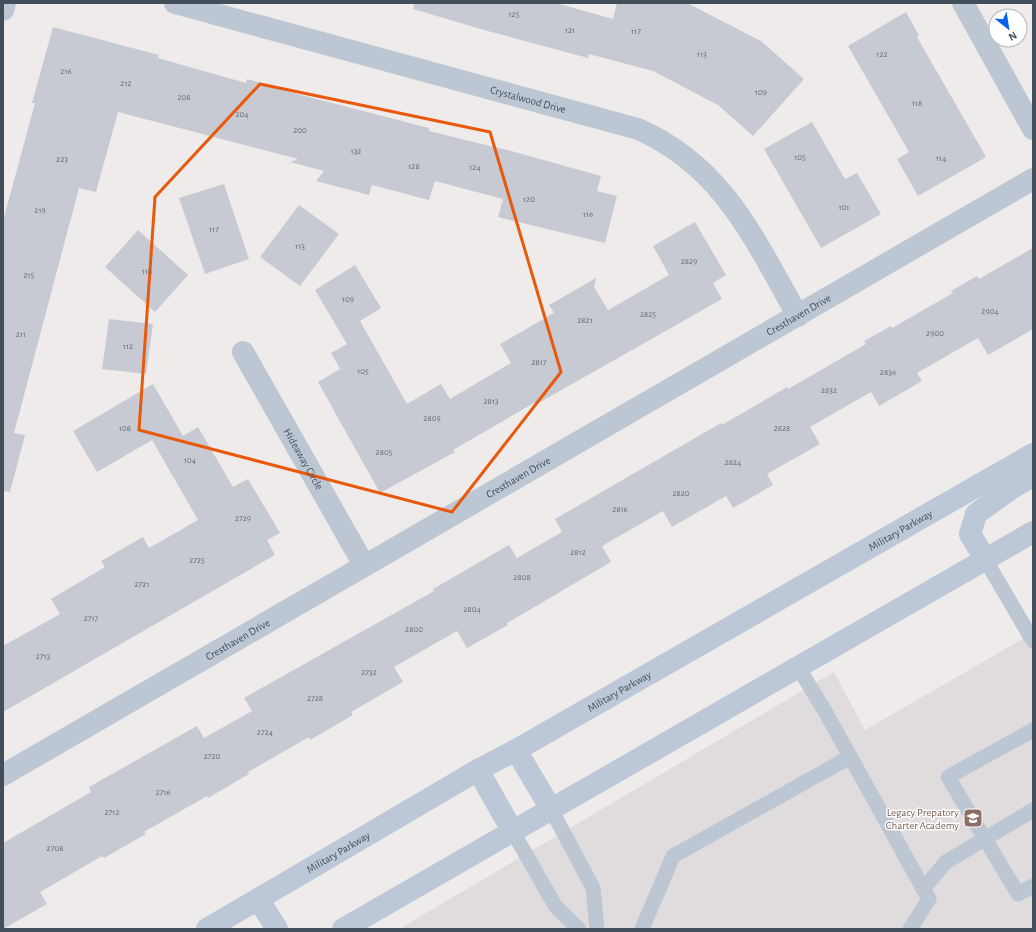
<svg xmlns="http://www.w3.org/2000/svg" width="1036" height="932" font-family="'Alegreya Sans',sans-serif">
<rect width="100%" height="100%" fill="#efebeb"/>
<polygon fill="#e0dcdd" points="1033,633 1033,929 399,929 834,672 865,730"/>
<g fill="#c7cad2">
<polygon points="414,3 556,3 613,19 617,3 687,3 761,41 804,79 753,136 718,105 653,71 589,54 588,58 484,30 413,9"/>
<polygon points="906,12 919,36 917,37 986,157 918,196 897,159 909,152 848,46"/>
<polygon points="53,27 159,55 158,58 246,83 247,79 275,87 274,88 429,128 429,131 515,152 601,176 597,191 617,196 605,243 498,217 503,199 435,181 429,200 372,185 369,195 316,181 324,171 290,162 298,159 118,112 96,192 79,188 14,433 25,435 10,492 3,491 3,221 35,103 32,103"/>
<polygon points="812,122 845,179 857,173 881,214 821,248 764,149"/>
<polygon points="224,184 249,259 205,274 179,198"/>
<polygon points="299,205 339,234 300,286 260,257"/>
<polygon points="695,222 726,275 713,283 722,299 535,405 534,403 453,450 455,452 380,493 318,382 340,369 331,353 347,344 315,290 355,265 381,308 360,321 407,404 441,384 450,399 511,363 500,344 554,313 549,305 596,278 594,287 608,310 669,275 653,246"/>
<polygon points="138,230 188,275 155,312 105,267"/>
<polygon points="1033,248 1033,329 988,355 978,338 917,373 922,381 879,406 871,392 810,427 820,444 767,474 773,485 733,508 726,496 672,527 663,511 602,546 611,562 507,623 508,625 467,648 457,631 394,667 403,682 351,712 353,715 310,740 309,737 248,772 249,774 208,798 207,796 144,832 146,834 104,858 102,856 40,892 47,904 3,929 3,843 91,792 89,787 197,726 204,738 252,711 244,698 434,591 433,589 509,545 517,558 562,532 555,519 721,423 722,425 787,387 788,389 866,344 864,341 891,326 892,328 953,293 951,291 977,276 979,279"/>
<polygon points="109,319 153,324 146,374 102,369"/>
<polygon points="153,384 183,436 198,427 233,487 248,479 280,533 267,540 275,555 3,712 3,646 60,614 51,599 105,567 101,561 143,537 149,548 198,520 152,440 97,472 73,431"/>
</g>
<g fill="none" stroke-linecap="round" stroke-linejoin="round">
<g stroke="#bdc7d3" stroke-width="15">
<polyline points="985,559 1033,641"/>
<polyline points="798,667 826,713 929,899 910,929"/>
<polyline points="1033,730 948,777 1018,894 1033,886"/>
<polyline points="551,809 593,888 597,929"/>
<polyline points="513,832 556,907 579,929"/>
<polyline points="923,889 946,862 1033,810"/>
<polyline points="642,929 673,856 850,757"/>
</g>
<g stroke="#bdc7d3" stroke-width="22">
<path id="s1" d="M175,3l463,126c86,38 116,110 160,187"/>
<polyline points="963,3 1033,129"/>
<polyline points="3,10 5,3"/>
<path id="s2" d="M243,352l121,213"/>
<path id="s3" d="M3,775l1030,-596"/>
</g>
<g stroke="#bcc7d7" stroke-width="22">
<polyline points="985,559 970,534 976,514 1012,488 1033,476"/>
<polyline points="516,750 551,809"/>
<polyline points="478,770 513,832"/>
<polyline points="258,899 277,929"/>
<path id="s4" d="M207,929l271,-159 38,-20 517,-296"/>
<polyline points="343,929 1033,532"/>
</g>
</g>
<path fill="none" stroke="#e8590c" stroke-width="3" stroke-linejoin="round" d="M260,84l230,48 71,240 -109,140 -313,-82 16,-233z"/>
<defs>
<g id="school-square" transform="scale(1)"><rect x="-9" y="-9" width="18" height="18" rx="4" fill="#8d6e63" stroke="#fff"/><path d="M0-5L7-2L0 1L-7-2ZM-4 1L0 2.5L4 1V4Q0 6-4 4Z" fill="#fff"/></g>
</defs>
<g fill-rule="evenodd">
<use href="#school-square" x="973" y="818"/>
</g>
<g text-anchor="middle" stroke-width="3" stroke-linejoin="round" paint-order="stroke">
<g font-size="9" fill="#636d78">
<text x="514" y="17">125</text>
<text x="570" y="33">121</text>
<text x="636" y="34">117</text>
<text x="702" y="57">113</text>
<text x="882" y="57">122</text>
<text x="66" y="74">216</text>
<text x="126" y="86">212</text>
<text x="761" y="95">109</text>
<text x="184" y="100">208</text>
<text x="917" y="106">118</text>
<text x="242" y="117">204</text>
<text x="300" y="133">200</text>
<text x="356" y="154">132</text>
<text x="800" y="160">105</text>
<text x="941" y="161">114</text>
<text x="62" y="162">223</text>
<text x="414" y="169">128</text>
<text x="475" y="170">124</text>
<text x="529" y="202">120</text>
<text x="844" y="210">101</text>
<text x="40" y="213">219</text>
<text x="588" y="217">116</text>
<text x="214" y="232">117</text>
<text x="300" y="249">113</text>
<text x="689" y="264">2829</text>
<text x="147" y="274">116</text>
<text x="29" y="278">215</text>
<text x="348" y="302">109</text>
<text x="990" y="314">2904</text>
<text x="648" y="317">2825</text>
<text x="585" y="323">2821</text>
<text x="935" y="336">2900</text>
<text x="21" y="337">211</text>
<text x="128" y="349">112</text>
<text x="539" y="365">2817</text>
<text x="363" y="374">105</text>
<text x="888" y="375">2836</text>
<text x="829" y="393">2832</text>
<text x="491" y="404">2813</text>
<text x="432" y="421">2809</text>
<text x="125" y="431">108</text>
<text x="782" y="431">2828</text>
<text x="384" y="455">2805</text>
<text x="190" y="463">104</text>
<text x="733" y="465">2824</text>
<text x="681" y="496">2820</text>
<text x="620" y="512">2816</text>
<text x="243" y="521">2729</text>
<text x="578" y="555">2812</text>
<text x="197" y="563">2725</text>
<text x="522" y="580">2808</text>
<text x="142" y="587">2721</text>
<text x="472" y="612">2804</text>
<text x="91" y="621">2717</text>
<text x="414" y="632">2800</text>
<text x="43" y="659">2713</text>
<text x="369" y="675">2732</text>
<text x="315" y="701">2728</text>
<text x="265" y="735">2724</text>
<text x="212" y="759">2720</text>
<text x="163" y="795">2716</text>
<text x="112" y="815">2712</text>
<text x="55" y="851">2708</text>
</g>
<g font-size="11" fill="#424e5a" stroke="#fff">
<text dy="4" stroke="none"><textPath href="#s1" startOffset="366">Crystalwood Drive</textPath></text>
<text dy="4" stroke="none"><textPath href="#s3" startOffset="919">Cresthaven Drive</textPath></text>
<text dy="4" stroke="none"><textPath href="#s2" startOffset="123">Hideaway Circle</textPath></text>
<text dy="4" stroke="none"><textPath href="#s3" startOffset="595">Cresthaven Drive</textPath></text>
<text dy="4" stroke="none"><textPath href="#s4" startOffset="800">Military Parkway</textPath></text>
<text dy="4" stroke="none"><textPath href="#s3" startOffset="271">Cresthaven Drive</textPath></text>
<text dy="4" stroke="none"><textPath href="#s4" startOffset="476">Military Parkway</textPath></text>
<text dy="4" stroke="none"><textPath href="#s4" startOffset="152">Military Parkway</textPath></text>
</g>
<g font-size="11" fill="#785e54" stroke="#fff" text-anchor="end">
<text x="959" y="816">Legacy Prepatory<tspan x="959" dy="13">Charter Academy</tspan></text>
</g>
</g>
<rect width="1036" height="932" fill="none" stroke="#424e5a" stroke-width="8"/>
<g transform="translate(1008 28) rotate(150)"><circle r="19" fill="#ffffff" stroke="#b3b8bd"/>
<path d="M0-3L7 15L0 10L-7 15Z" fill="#0860ec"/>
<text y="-6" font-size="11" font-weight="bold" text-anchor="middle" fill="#424e5a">N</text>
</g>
</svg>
